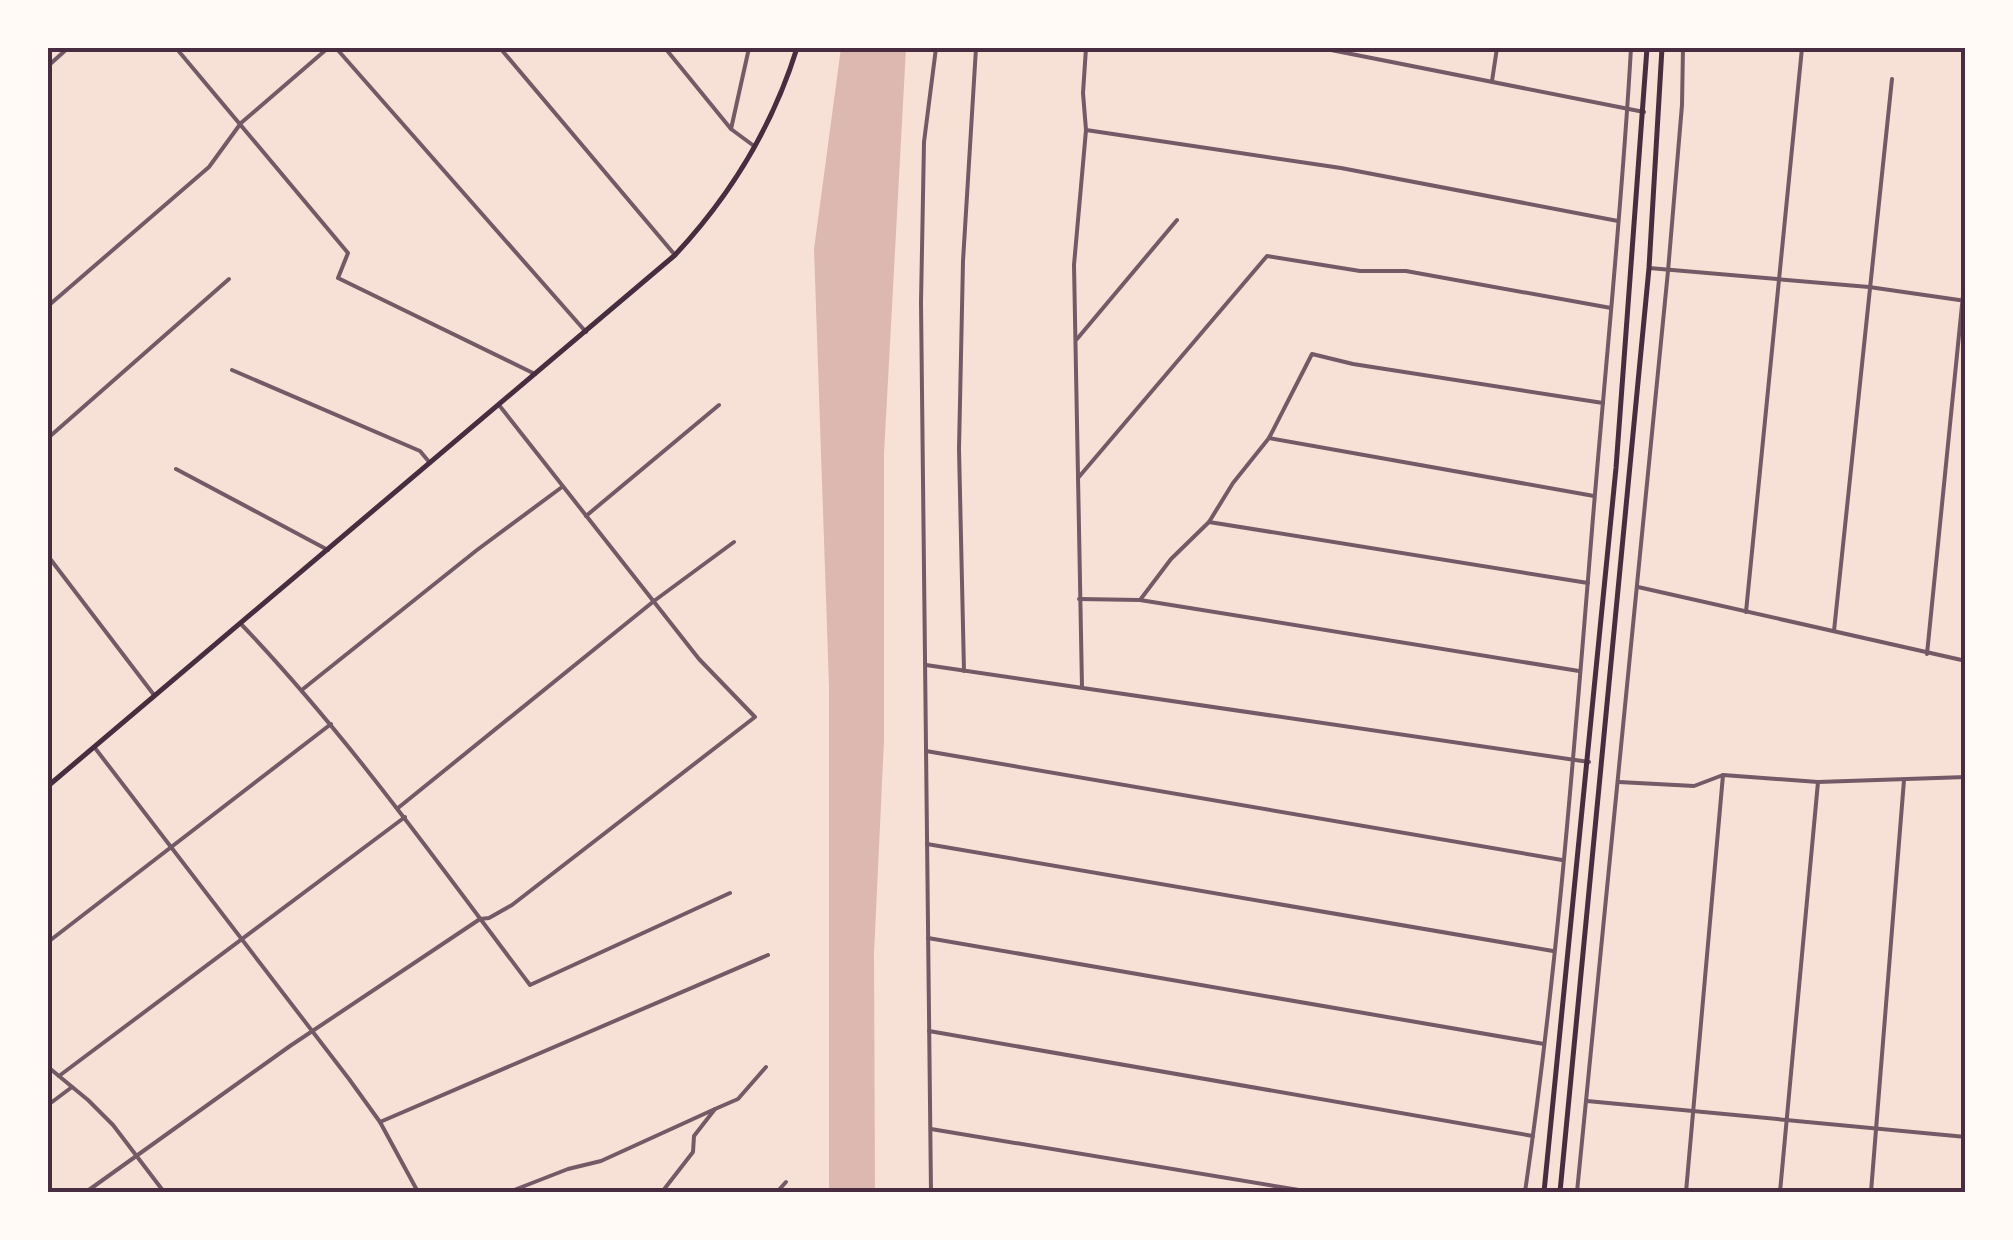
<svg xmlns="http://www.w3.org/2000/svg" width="2013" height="1240" font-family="'IBM Plex Serif',serif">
<rect width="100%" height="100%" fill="#f7e1d7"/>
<polygon fill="#dcb8b0" points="841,48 906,48 884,454 884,740 874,954 875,1192 829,1192 829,686 814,249"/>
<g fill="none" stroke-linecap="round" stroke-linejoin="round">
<g stroke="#755966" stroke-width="4">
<polyline points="176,48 348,253 338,278 535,374"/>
<polyline points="336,48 586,332"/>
<polyline points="500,48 675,255"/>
<polyline points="665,48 731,129 754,146"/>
<polyline points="1321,48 1644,112"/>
<polyline points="48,66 68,48"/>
<polyline points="1492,81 1497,48"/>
<polyline points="731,129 749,48"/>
<polyline points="1086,130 1341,168 1618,221"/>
<polyline points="1649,268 1869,287 1966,301"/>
<polyline points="48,306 209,167 241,123 328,48"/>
<polyline points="1077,339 1177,220"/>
<polyline points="232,370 420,451 430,463"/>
<polyline points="48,438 229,279"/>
<polyline points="1269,438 1594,496"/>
<polyline points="176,469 328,550"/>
<polyline points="1078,478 1267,256 1360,271 1406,271 1611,308"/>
<polyline points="586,516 719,405"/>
<polyline points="1209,522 1588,583"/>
<polyline points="48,556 154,695"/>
<polyline points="1638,587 1966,661"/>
<polyline points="1079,599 1140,600 1579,671"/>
<polyline points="1140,600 1171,559 1209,522 1233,483 1269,438 1312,354 1353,364 1603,403"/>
<polyline points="1746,612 1802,48"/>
<path d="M241,624c107,112 196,238 289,361l200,-92"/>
<polyline points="1834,631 1892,79"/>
<polyline points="1927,654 1966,265"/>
<polyline points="926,665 1589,762"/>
<polyline points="964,671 959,449 963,261 976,48"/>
<polyline points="1082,687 1074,265 1086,130 1083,93 1086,48"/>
<polyline points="303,689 477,550 562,487"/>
<polyline points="95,748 349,1079 380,1122 418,1192"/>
<polyline points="926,751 1562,860"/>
<polyline points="1619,782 1694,786 1723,775 1818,782 1966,777"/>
<polyline points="398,808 654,601 734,542"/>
<polyline points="927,844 1553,951"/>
<polyline points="928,938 1544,1044"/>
<polyline points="48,942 331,724"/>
<polyline points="929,1031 1533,1136"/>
<polyline points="48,1067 88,1100 113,1125 164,1192"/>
<polyline points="59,1076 405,817"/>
<polyline points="1587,1101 1966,1137"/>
<polyline points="48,1105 72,1087"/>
<polyline points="380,1122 768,955"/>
<polyline points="931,1129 1311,1192"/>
<polyline points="86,1192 290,1046 480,919 489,918 512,905 755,717 699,659 499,405"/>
<polyline points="509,1192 568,1169 601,1161 715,1109"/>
<polyline points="662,1192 693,1152 694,1136 715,1109 738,1099 766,1067"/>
<polyline points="777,1192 786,1182"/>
<polyline points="931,1192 921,303 924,142 936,48"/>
<path d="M1525,1192c32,-219 49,-441 67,-662 13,-161 30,-321 39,-482"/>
<polyline points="1577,1192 1668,271 1682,105 1683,48"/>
<polyline points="1686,1192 1723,775"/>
<polyline points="1780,1192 1818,782"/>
<polyline points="1871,1192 1904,780"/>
<polyline points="1965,1192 1966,1186"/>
</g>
<path stroke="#4a2c40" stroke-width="5" d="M48,786l627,-531c55,-59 98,-130 122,-207"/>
<g stroke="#4a2c40" stroke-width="5">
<polyline points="1544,1192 1616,468 1647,48"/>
<polyline points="1560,1192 1649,268 1662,48"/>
</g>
</g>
<rect width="2013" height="1240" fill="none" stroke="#fffaf5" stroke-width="100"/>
<rect x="50" y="50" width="1913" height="1140" fill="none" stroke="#4a2c40" stroke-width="4"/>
</svg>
